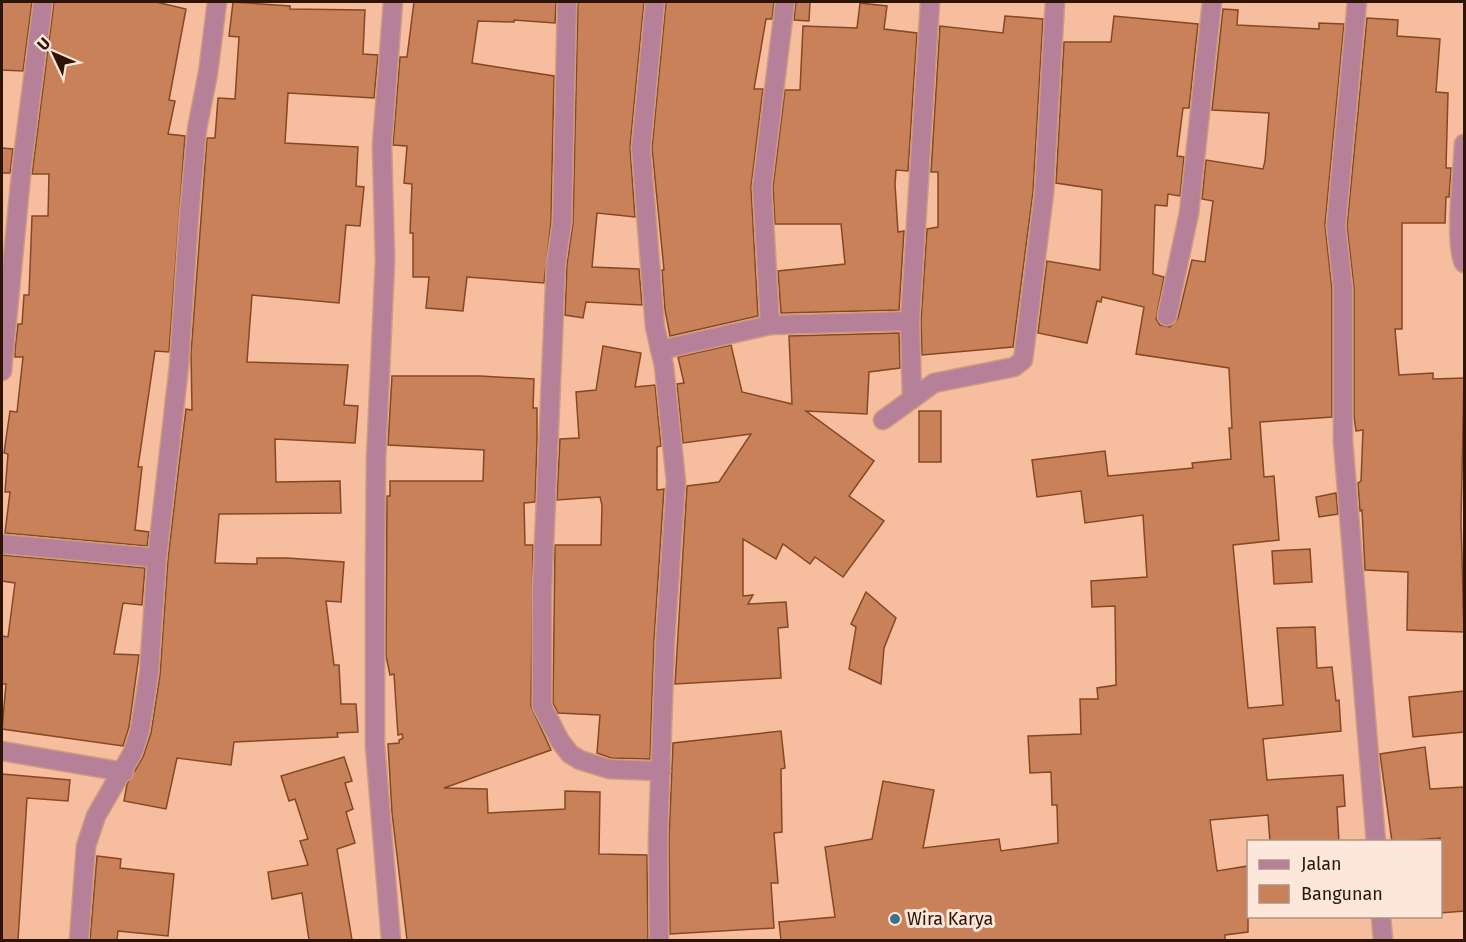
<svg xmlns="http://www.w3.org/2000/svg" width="1466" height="942" font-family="'Fira Sans',sans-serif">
<rect width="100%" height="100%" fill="#f6bd9e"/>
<g fill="#c88159" stroke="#854823" stroke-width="1.5">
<polygon points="2,2 32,2 23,71 2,70"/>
<polygon points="54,2 156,2 186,9 169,100 175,101 168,134 185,136 169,352 155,351 138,467 142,467 135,530 149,532 147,546 5,533 10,492 5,492 8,454 4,453 10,411 17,412 23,357 15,357 15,350 18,324 22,324 24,295 29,295 32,216 48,216 49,174 32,174"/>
<polygon points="233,2 290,6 290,9 365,10 363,54 378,55 374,98 288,93 285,143 358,147 356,186 364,187 360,226 346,225 339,303 252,295 247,362 348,365 344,405 358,406 355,443 275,439 276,482 340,481 341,513 219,514 215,563 257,564 257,558 287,558 344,562 341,602 326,601 334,665 339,665 341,704 356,704 358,732 337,733 338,737 234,742 231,765 177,758 166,809 124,801 127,784 143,757 151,733 160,675 168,559 179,465 186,409 192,410 191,353 207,138 215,138 218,98 235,99 239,37 229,36"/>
<polygon points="414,2 556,2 555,23 514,20 514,22 478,21 472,63 554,76 551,222 544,283 467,277 463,311 426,308 429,277 413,277 413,233 410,233 412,184 404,183 407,146 393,145 400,57 407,57"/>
<polygon points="578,2 644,2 630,147 635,217 597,213 592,267 639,269 642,305 586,302 583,318 565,315 567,264 573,223"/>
<polygon points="666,2 774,2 772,19 766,19 754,89 763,89 751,187 758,316 670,336 665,310 662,270 664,270 652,148"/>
<polygon points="796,2 810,2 809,21 794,20"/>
<polygon points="860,3 887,6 884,29 917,33 908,171 896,170 895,184 898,232 904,231 899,310 781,313 778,271 845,264 841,224 775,224 773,187 785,90 800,90 803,26 857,28"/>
<polygon points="1223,9 1238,10 1237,25 1319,29 1319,23 1344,24 1325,225 1332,289 1332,417 1260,422 1264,477 1274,476 1279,540 1233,545 1248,708 1283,705 1277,628 1315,627 1317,668 1332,667 1336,701 1339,700 1341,731 1263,739 1267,780 1343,775 1345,806 1337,807 1339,842 1270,842 1268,815 1210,820 1217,871 1248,866 1248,932 1225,935 1225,940 781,940 779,922 835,917 825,847 872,839 883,781 934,790 923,848 999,839 1001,851 1058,843 1057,805 1052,805 1051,772 1030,773 1028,736 1081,734 1080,699 1098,699 1097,688 1116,685 1115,606 1092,607 1091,581 1147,577 1143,515 1085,523 1081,491 1037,497 1032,460 1105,451 1108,476 1193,468 1192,463 1231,459 1229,428 1232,428 1229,368 1136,354 1144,307 1102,297 1101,302 1097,301 1087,343 1038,333 1047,261 1100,270 1102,190 1056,183 1064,42 1111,42 1114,16 1198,24 1189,108 1183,108 1177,156 1184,157 1180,196 1168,194 1167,206 1155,205 1153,274 1164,277 1156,319 1160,325 1170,327 1178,318 1192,260 1205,262 1213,201 1202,199 1206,160 1263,169 1265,161 1269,113 1212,110"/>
<polygon points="1005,16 1043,19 1033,192 1013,347 922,355 921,321 927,229 938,227 938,172 931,172 940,26 1003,33"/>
<polygon points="1367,18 1398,20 1397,36 1440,39 1436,92 1448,93 1446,168 1451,168 1449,197 1446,197 1445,223 1402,223 1402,329 1395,329 1399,375 1433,373 1433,379 1464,378 1461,522 1464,632 1407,630 1408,572 1365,570 1362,510 1360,511 1358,483 1361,481 1363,430 1356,431 1354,416 1354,288 1347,226"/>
<polygon points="2,148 13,149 10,173 2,173"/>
<polygon points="899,333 900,368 869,372 867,414 806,411 874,461 849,496 884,521 843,577 815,557 810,564 783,544 776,559 743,539 743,596 753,595 748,604 786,602 788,627 778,628 781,678 675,684 687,486 719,482 751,434 683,443 677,384 684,383 678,357 731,345 742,392 792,404 789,336"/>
<polygon points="603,346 641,353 635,387 655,385 661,446 657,447 657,490 664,489 654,641 650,759 611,758 597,753 600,715 558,713 553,703 555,545 601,545 602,505 600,497 557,500 560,439 579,438 576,392 596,390"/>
<polygon points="392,376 480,376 534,379 533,408 537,408 537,441 535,502 524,503 525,545 533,545 531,706 551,750 444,788 487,789 488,813 565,809 565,791 600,792 599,854 647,855 648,940 407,940 392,813 388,744 399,743 399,740 403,738 402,734 398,735 394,674 390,675 386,656 387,496 390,496 390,481 483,481 484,450 388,445"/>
<rect x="919" y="411" width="22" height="51"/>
<polygon points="1336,493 1338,514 1319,517 1316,497"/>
<polygon points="1310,549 1312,582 1274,584 1272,551"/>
<polygon points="2,555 145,568 142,605 123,603 114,654 139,655 129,727 123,746 2,729 6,684 2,684 2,636 8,637 15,583 2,581"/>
<polygon points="866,592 896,618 884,648 881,684 849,669 856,627 851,624"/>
<polygon points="1464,691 1464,732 1413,737 1409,697"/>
<polygon points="781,731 785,768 781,769 782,832 774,833 778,883 771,883 774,928 670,934 669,838 673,743"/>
<polygon points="1425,747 1430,789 1464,787 1464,911 1440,913 1440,838 1392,842 1380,754"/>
<polygon points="344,757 352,781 345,783 353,809 346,812 355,843 337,849 352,940 309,940 302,893 272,899 268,872 308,865 300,841 308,839 295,799 289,801 281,776"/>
<polygon points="2,774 70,780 68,801 27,798 18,940 2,940"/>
<polygon points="97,856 121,859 120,868 174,874 168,936 118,931 117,940 90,940"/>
</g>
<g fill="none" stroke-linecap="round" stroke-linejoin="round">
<g stroke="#ce9b7f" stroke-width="21">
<g id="minor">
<polyline points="567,2 562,223 556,263 542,592 542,706 560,741 570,754 580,760 609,769 661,771"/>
<polyline points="655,2 641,148 655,327 664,366 676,482 665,642 658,839 659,940"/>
<polyline points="1357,2 1336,226 1343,288 1343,441 1376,842"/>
<path d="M1464,144c-1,27 -10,99 0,119"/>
<polyline points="1167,316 1189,213 1212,2"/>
<polyline points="770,325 762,187 785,2"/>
<polyline points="660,350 770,325 910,321"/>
<polyline points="2,371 22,165 43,2"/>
<polyline points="912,397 910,321 930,2"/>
<polyline points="883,420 934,383 1014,367 1023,360 1044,193 1055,2"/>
<polyline points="2,544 157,558"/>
<polyline points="2,751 124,772"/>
<polyline points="1381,916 1383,940"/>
<polyline points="79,940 86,846 96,816 133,752 140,730 149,673 157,558 179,366 189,216 197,129 208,73 217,2"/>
<polyline points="391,940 375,745 375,576 376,459 385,260 382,146 393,2"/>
</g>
</g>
<use href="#minor" stroke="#b68099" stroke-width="18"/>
</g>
<circle fill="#39728c" stroke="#fde7db" stroke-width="2" cx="895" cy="919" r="6"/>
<g text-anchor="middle" stroke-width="6" stroke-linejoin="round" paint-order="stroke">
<g font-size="18" fill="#2d1405" stroke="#fde7db" text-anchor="start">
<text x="907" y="925">Wira Karya</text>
</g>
</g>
<rect width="1466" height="942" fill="none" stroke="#2d1405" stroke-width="6"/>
<rect x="1247" y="840" width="195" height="78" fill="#fde7db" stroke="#aa9385" stroke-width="1.5"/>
<rect x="1259" y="860" width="30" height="9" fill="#b68099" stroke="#aa9385" stroke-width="1.5"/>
<text x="1301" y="870" font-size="18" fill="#2d1405">Jalan</text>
<rect x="1259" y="885" width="30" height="18" fill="#c88159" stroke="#aa9385" stroke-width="1.5"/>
<text x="1301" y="900" font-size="18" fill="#2d1405">Bangunan</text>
<g transform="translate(54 54) rotate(314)" stroke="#fde7db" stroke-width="4.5" paint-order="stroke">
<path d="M0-4.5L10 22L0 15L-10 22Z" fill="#2d1405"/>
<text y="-9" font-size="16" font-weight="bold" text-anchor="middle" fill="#2d1405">U</text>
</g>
</svg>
